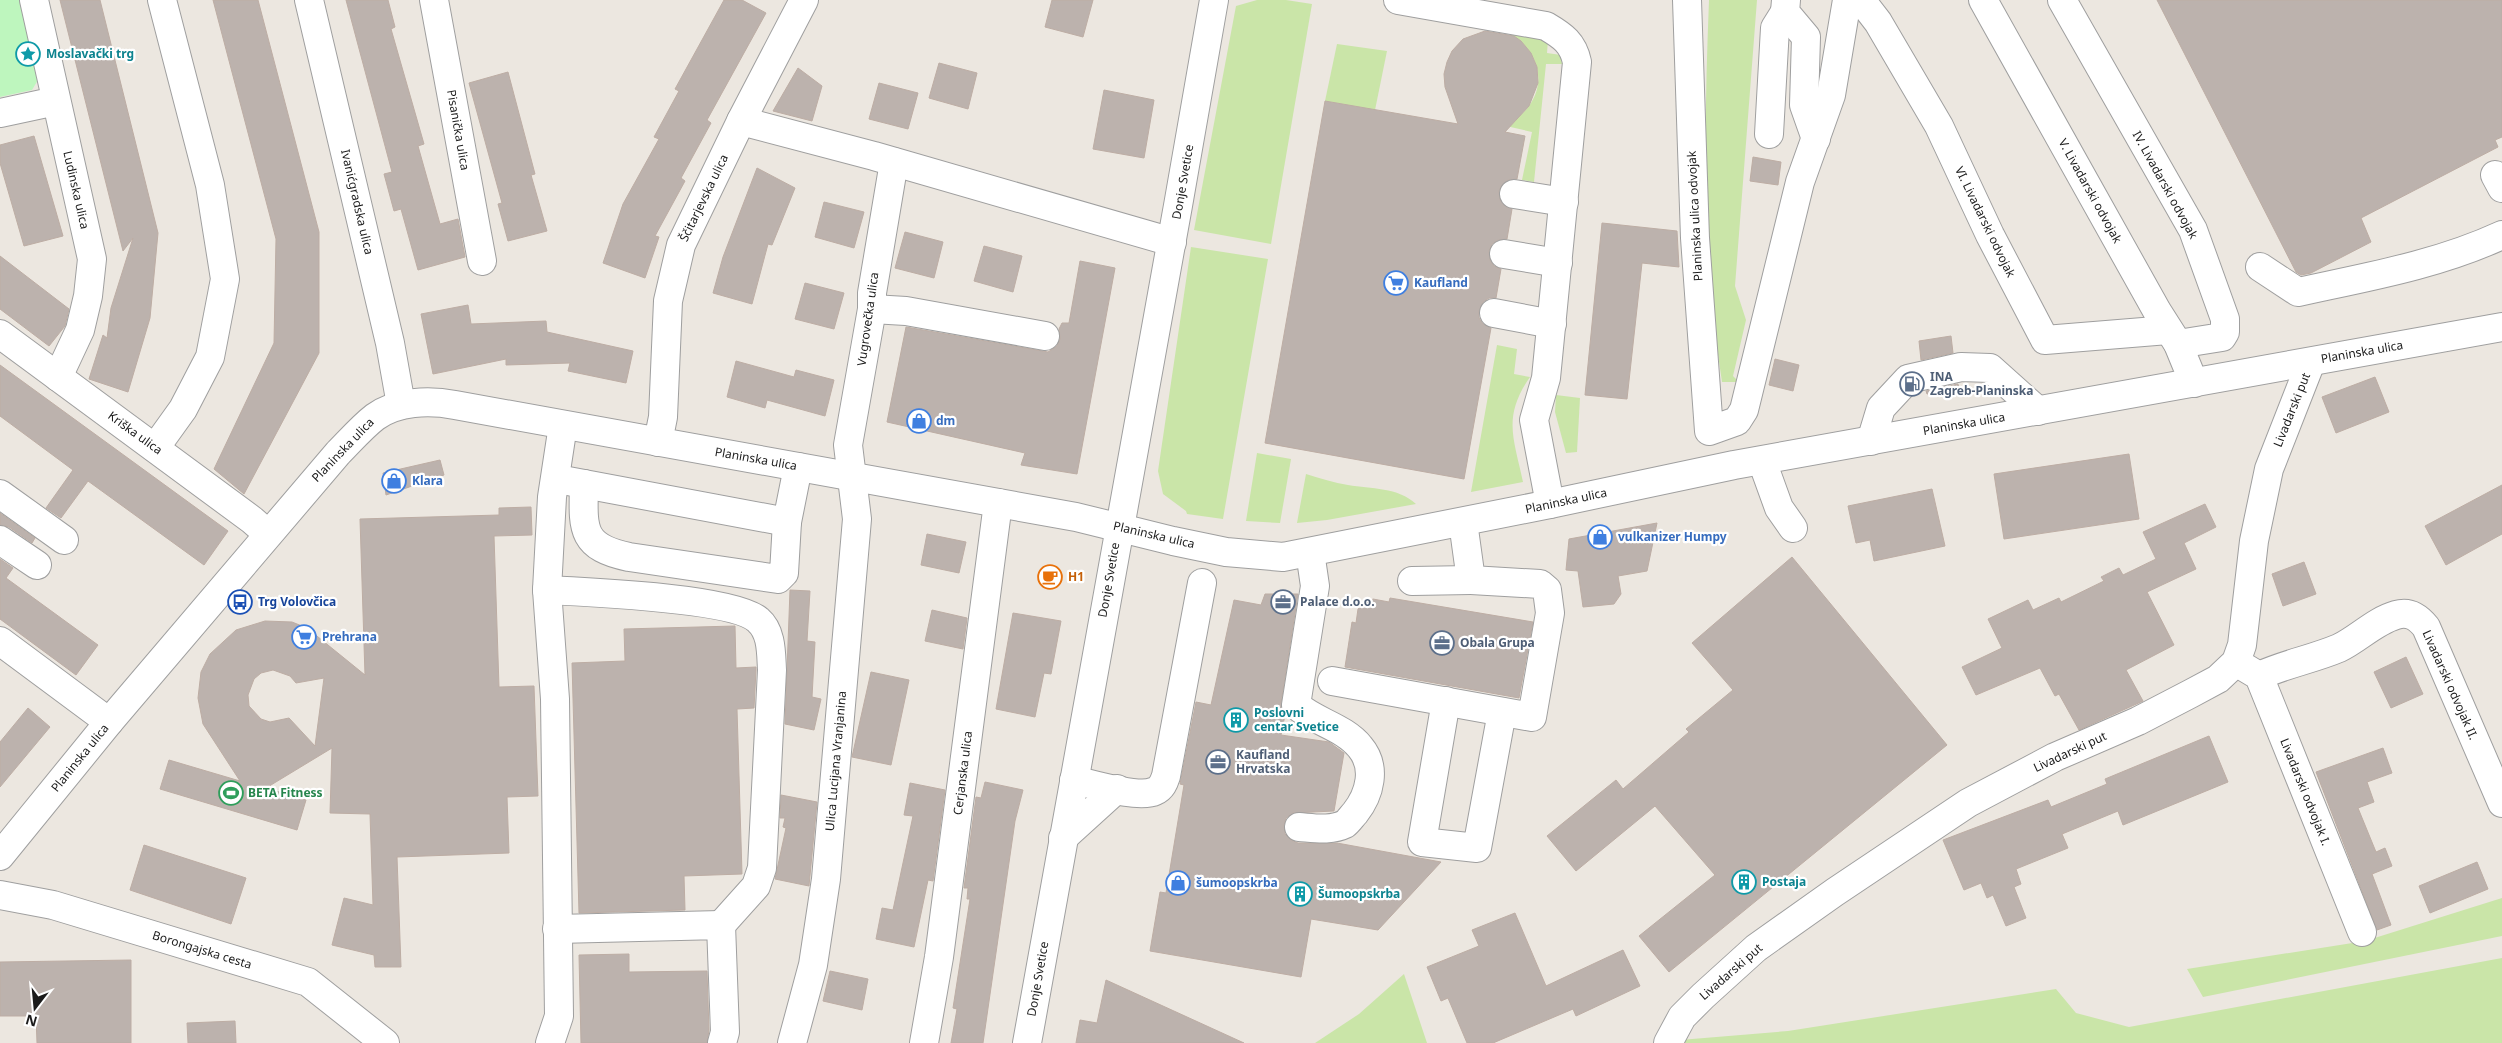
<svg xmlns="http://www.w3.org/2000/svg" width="2502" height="1043" font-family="'Noto Sans',sans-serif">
<rect width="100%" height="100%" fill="#ece7e0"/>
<g fill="#cae5a8">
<polygon points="1257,0 1286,0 1312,4 1271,244 1194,230 1236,6"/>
<path d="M1709,0h48l-22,286 11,34 -13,56 6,6h-17c-20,-126 -18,-255 -13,-382z"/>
<path d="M1503,31l45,9 -1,13 14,2 1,9h-16l-12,118 -12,-2 10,-48 -26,-6c7,-8 17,-11 23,-20 21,-29 4,-63 -26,-75z"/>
<polygon points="1337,44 1387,51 1375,110 1325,101"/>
<polygon points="1191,247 1268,259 1223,519 1187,514 1186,511 1163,494 1158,471"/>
<path d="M1497,345l20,4 -3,25 16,3c-28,40 -16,62 -7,105l-52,10z"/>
<polygon points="1556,395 1580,398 1577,452 1566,453 1555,412"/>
<polygon points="1257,453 1291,459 1280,523 1246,521"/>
<path d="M1306,474c14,4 28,9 42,11 23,4 50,2 68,19l-89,16 -30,3z"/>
<polygon points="2502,898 2502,936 2203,997 2187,969 2365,941"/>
<polygon points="2502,958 2502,1043 1678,1043 1680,1040 1788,1031 2056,989 2076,1013 2129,1027"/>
<polygon points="1404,974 1427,1043 1315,1043 1359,1014"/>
</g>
<polygon fill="#bef6be" points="0,0 26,0 38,80 32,90 0,97"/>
<g fill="#bcb2ad" stroke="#bdada4" fill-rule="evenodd">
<polygon points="60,0 100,0 158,233 150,318 128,392 89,379 103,335 107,338 111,308 133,238 123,251"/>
<polygon points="213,0 258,0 319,232 319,353 244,494 214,469 274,343 276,239"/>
<polygon points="346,0 388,0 395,27 391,29 424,144 418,146 440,224 458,219 465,257 418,270 401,209 394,211 384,174 392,172"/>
<polygon points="724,0 742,0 766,13 707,120 711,123 681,178 685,181 655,236 659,237 645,278 603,263 623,204 659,139 654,137 679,91 675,89"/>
<polygon points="1052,0 1093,0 1083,37 1045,27"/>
<polygon points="2157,0 2502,0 2502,137 2495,140 2498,147 2361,218 2371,242 2311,273 2301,275 2296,272"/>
<polygon points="1485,31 1514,36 1521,41 1531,53 1537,67 1538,83 1529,106 1505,132 1525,136 1517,179 1508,180 1502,185 1499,191 1500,200 1505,206 1512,209 1507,239 1498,240 1492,244 1489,251 1490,260 1494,266 1501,269 1496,298 1489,298 1483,302 1479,311 1479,318 1483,324 1491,328 1464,479 1265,443 1325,101 1458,124 1445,87 1444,74 1447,62 1452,51 1463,39"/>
<polygon points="939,63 977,73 968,109 929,98"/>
<polygon points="798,68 822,86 812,121 773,111"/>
<polygon points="508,72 535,174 531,175 547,231 508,241 498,204 502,203 469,83"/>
<polygon points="879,83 918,93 908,129 869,119"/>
<polygon points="1104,90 1154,100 1144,158 1093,149"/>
<polygon points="34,136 63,236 24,246 0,163 0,145"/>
<polygon points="1753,157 1781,162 1778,185 1750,181"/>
<polygon points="757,168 795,188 772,245 768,244 752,304 713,293 723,257"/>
<polygon points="824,202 864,212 854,248 815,237"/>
<polygon points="1602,223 1677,231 1679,267 1642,263 1627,399 1585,395"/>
<polygon points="905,232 943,242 934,278 895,268"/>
<polygon points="984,246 1022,256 1013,292 974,281"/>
<polygon points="0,256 69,309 65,326 49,346 0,309"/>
<polygon points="1080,261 1115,268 1077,474 1021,465 1025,453 887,422 906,327 1048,352 1057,346 1060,339 1059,329 1062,323 1069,323"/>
<polygon points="805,283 844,293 834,329 795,319"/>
<polygon points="468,305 471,324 546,321 547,332 633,351 626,383 568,371 570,363 506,365 506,359 433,374 421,314"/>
<polygon points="1951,336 1953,353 1921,360 1919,341"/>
<polygon points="1775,359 1799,365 1793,391 1769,385"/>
<polygon points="736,361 794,377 796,370 834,380 825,416 767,400 765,408 727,397"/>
<polygon points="0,365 228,531 204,565 88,481 61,518 46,508 73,470 0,416"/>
<polygon points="2375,377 2389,412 2336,433 2322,397"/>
<polygon points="1958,384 1959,389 1927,394 1926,391"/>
<polygon points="2129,454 2139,519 2004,539 1994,474"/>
<polygon points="440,460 444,475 386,495 383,473"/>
<polygon points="2502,485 2502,534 2446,565 2425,526"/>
<polygon points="1932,489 1945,546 1874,561 1870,540 1856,543 1848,506"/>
<polygon points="2205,504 2216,527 2184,543 2196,569 2147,592 2174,645 2126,670 2143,701 2079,730 2059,694 2055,696 2040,668 1976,695 1962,667 2002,648 1988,619 2028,600 2033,610 2059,598 2061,602 2104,581 2101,577 2119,568 2123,575 2156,559 2143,532"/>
<path d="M531,507l1,28 -38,1 5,151 35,-1 4,110 -31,1 2,56 -112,4 4,110h-26l-1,-12 -42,-10 12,-47 29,7 -3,-91 -40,-1 2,-65 -66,40 40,12 -9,30 -137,-41 9,-29 71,21 -37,-57 -5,-26 3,-26 9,-18 26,-24 29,-9 27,1 15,6 58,47 -5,-156 139,-4v-7zM273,670l17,6 6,7 28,-5 -9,68 -26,-28 -19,4 -9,-3 -12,-13 -1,-11 6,-16 7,-6z"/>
<polygon points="0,513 35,538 32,543 9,527 0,525"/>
<polygon points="1657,523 1647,571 1618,576 1621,594 1614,604 1583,607 1578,571 1566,570 1569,539"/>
<polygon points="927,534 966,542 959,573 921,565"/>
<polygon points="1792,557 1947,745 1669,972 1639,936 1715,875 1655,806 1576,871 1547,836 1616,780 1623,789 1689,732 1686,729 1733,690 1692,643"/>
<polygon points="0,559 13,568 6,578 98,645 76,675 0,619"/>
<polygon points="2304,562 2316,594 2283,606 2272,574"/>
<polygon points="790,590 810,591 807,641 815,642 812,697 821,699 814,730 785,724"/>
<polygon points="1265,594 1298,594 1281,703 1285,715 1281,735 1329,742 1344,753 1334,811 1293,813 1286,818 1284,825 1285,834 1291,840 1298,843 1337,843 1441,862 1378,930 1311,919 1301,977 1150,951 1160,892 1166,893 1184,785 1180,784 1196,702 1211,705 1234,600 1261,605"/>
<polygon points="1390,598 1533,622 1519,698 1345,667 1352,622 1356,623 1358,609 1373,599 1389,602"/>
<polygon points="932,610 967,618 963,649 925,641"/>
<polygon points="1013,613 1061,621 1051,674 1044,673 1035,717 996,709"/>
<polygon points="735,626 736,668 756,667 756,670 754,708 737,709 742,874 684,876 685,910 579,913 572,663 625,661 624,629"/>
<polygon points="2406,657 2423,694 2391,708 2374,672"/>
<polygon points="871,672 909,680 891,765 852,757"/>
<polygon points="28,708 50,727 0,787 0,742"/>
<polygon points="2209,736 2228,782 2123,825 2118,811 2062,834 2068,848 2016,869 2021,884 2014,887 2026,918 2006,926 1993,895 1987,898 1981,883 1964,890 1943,840 2048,800 2051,807 2107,784 2105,779"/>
<polygon points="2383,748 2392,773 2367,782 2374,802 2358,808 2376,852 2385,848 2392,866 2372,874 2391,925 2377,930 2316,772"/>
<polygon points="985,782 1023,790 1015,821 983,1043 951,1043 957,1009 953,1008 970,899 967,899 968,888 964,888 976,797 981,798"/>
<polygon points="910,783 945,790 933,881 928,880 914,947 876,939 882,908 893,910 913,816 904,815"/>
<polygon points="781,795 817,802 809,886 775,879 786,828 783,827 785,818 780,818"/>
<polygon points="144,845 246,878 231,924 130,890"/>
<polygon points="2477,862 2488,889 2430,913 2419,886"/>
<polygon points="1515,913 1546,986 1623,950 1640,986 1576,1016 1573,1009 1493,1043 1467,1043 1448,998 1441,1001 1427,967 1479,946 1472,930"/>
<polygon points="629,954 629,972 707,971 709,1030 707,1043 581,1043 579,955"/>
<polygon points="131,960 131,1043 37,1043 36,1016 0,1016 0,962"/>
<polygon points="830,971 868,979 862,1010 823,1001"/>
<polygon points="1106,980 1244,1043 1076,1043 1080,1020 1097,1023"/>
<polygon points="235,1021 236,1043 188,1043 187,1023"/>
</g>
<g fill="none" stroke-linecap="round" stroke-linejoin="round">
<g stroke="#9f9f9f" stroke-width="30">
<g id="minor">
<polyline points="34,0 92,259 88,296 80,330 58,377"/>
<polyline points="309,0 390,343 401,405"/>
<polyline points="434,0 482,261"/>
<path d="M1398,0l148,26c17,10 27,17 31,36l-31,316 -12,42 16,84"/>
<polyline points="1687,0 1695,238 1709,431 1737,421 1744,410 1800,182 1831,95 1847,0"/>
<polyline points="1786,0 1785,12 1806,37 1804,105 1816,139"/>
<polyline points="1861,0 1878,22 1939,126 1990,235 2045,340 2168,330"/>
<polyline points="1983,0 2157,311 2178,344 2194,383"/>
<polyline points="2062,0 2193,230 2225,319 2225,332 2222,337 2178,344"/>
<polyline points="0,113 56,101"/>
<polyline points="741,121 874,156 1172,242"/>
<polyline points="1769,134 1775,28 1785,12"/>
<polyline points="2495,175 2502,188"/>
<polyline points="1514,194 1564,202"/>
<polyline points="1504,254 1558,263"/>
<path d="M2260,267l38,25c69,-15 139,-27 204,-57"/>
<polyline points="872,309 906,311 1045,336"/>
<polyline points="1494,313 1552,324"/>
<polyline points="0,334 252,520 268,534"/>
<polyline points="1871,441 1881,408 1908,379 1961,367 1990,368 2038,411"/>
<polyline points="658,442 663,417 668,301 681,245 741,121 804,0"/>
<polyline points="155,448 183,409 210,357 225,279 210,185 162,0"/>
<polyline points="1762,461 1779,508 1793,528"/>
<polyline points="568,481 787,522 798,467"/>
<path d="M584,484c-1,44 -4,63 45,73l149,22 6,-6 3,-51"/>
<polyline points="0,494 64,540"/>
<polyline points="0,540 37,565"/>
<polyline points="1412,581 1471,580"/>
<path d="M547,590c39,2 187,8 211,30 14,12 13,33 14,50l-10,198 -6,18 -35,39"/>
<polyline points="0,641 109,722"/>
<polyline points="2244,667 2259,676 2362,932"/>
<path d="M2259,676c26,-12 54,-17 80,-28 19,-9 36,-27 57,-33 13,-4 22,2 30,12l76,176"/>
<polyline points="1332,681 1532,717 1550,613 1547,590 1540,584 1471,580 1463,522"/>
<polyline points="1446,701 1422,842 1477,848 1502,712"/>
<path d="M1074,780c18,4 65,19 81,11 7,-3 9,-9 11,-15l36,-193"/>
<path d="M1299,827c15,1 32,4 46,-3 3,-2 7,-8 10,-11 15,-19 22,-46 5,-66 -16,-20 -45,-25 -64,-42l19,-119 -5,-34"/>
<polyline points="1063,838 1117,789"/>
<path d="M0,856l109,-134 229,-269c12,-12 24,-26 37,-36 22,-16 54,-17 80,-12l621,112 97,24 53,11 57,5 267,-53 184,-39 768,-138"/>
<polyline points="0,895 53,905 308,982 385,1043"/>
<polyline points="557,929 721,925 725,1032 722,1043"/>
<polyline points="550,1043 559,1016 555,699 547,590 552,497 563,425"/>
<polyline points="792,1043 813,965 826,879 857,519 848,445 872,309 872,293 894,162"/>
<polyline points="924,1043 939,957 998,503"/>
<path d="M1027,1043c62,-348 127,-695 187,-1043"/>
<polyline points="1668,1043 1682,1017 1703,996 1756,948 1835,892 1968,803 2055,757 2138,721 2190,694 2218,679 2236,662 2242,645 2254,541 2269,469 2311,362"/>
</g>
</g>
<use href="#minor" stroke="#fff" stroke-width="28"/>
</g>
<defs>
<g id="sight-ring" transform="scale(1.25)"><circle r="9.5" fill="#fff" stroke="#0f9aa8" stroke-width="1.5"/><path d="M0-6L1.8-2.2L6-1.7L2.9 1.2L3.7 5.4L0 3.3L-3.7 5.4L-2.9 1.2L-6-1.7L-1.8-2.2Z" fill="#0f9aa8"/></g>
<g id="supermarket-ring" transform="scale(1.25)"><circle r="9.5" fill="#fff" stroke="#3f7fe0" stroke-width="1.5"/><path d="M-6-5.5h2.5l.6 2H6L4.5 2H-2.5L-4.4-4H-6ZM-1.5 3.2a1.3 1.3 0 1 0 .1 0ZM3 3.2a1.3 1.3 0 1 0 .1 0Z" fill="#3f7fe0"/></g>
<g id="fuel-ring" transform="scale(1.25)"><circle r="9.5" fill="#fff" stroke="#5c6f8a" stroke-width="1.5"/><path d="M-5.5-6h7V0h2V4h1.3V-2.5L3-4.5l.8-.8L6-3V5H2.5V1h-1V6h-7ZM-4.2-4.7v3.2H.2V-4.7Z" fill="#5c6f8a"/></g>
<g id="shop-ring" transform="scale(1.25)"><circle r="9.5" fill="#fff" stroke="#3f7fe0" stroke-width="1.5"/><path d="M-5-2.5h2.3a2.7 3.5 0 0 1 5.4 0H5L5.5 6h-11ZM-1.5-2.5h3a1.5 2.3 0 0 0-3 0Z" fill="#3f7fe0"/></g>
<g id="cafe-ring" transform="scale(1.25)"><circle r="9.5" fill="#fff" stroke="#e8710a" stroke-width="1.5"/><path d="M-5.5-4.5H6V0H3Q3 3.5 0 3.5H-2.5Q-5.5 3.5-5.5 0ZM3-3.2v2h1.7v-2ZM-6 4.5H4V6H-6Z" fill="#e8710a"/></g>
<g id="bus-ring" transform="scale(1.25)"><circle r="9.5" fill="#fff" stroke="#1a4fb4" stroke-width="1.5"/><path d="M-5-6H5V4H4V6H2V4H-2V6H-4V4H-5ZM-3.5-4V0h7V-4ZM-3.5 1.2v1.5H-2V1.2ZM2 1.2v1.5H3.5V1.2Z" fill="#1a4fb4"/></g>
<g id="office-ring" transform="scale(1.25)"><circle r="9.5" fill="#fff" stroke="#5c6f8a" stroke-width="1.5"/><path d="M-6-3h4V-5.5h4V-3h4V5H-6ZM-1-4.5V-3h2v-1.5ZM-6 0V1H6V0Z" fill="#5c6f8a"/></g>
<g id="building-ring" transform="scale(1.25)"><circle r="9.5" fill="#fff" stroke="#0f9aa8" stroke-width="1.5"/><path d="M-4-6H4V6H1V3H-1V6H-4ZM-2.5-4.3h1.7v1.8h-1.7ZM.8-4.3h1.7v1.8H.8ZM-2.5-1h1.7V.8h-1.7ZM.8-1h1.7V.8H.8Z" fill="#0f9aa8"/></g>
<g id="stadium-ring" transform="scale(1.25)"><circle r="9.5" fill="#fff" stroke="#2e9e5b" stroke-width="1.5"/><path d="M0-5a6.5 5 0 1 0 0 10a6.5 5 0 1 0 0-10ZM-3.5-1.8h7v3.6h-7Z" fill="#2e9e5b"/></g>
</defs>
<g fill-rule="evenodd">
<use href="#sight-ring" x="28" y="54"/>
<use href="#supermarket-ring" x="1396" y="283"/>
<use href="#fuel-ring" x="1912" y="384"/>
<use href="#shop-ring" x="919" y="421"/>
<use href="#shop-ring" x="394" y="481"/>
<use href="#shop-ring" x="1600" y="537"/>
<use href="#cafe-ring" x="1050" y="577"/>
<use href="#bus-ring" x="240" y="602"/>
<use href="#office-ring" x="1283" y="602"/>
<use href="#supermarket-ring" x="304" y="637"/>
<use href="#office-ring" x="1442" y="643"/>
<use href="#building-ring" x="1236" y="720"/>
<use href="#office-ring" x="1218" y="762"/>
<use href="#stadium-ring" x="231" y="793"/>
<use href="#building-ring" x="1744" y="882"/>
<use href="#shop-ring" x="1178" y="883"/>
<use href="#building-ring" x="1300" y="894"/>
</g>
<g text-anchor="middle" stroke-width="4.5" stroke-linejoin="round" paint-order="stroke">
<g font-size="12" font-weight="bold" fill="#0d838f" stroke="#fff" text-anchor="start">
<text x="46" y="58">Moslavački trg</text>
<text x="1254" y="717">Poslovni<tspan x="1254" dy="14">centar Svetice</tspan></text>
<text x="1762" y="886">Postaja</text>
<text x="1318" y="898">Šumoopskrba</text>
</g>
<g font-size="12" fill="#1b1b1b" stroke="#fff">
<text transform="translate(458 130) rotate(80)" y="4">Pisanička ulica</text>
<text transform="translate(1183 182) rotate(-80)" y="4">Donje Svetice</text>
<text transform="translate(2165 185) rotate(61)" y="4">IV. Livadarski odvojak</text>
<text transform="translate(76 190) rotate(77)" y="4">Ludinska ulica</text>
<text transform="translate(2090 191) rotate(61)" y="4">V. Livadarski odvojak</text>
<text transform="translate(704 198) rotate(-64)" y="4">Ščitarjevska ulica</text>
<text transform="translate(357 202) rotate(77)" y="4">Ivanićgradska ulica</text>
<text transform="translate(1695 216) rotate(-93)" y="4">Planinska ulica odvojak</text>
<text transform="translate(1985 222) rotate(64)" y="4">VI. Livadarski odvojak</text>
<text transform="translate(868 319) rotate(-82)" y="4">Vugrovečka ulica</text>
<text transform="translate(2362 352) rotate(-10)" y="4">Planinska ulica</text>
<text transform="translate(2292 410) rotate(-68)" y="4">Livadarski put</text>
<text transform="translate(1964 424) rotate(-10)" y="4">Planinska ulica</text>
<text transform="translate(135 433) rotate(36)" y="4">Kriška ulica</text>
<text transform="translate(343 450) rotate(-46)" y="4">Planinska ulica</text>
<text transform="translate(756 459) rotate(10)" y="4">Planinska ulica</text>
<text transform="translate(1566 501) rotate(-12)" y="4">Planinska ulica</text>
<text transform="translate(1154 535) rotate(13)" y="4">Planinska ulica</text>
<text transform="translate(1109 580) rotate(-80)" y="4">Donje Svetice</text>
<text transform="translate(2450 685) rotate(66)" y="4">Livadarski odvojak II.</text>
<text transform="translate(2070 752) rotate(-25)" y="4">Livadarski put</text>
<text transform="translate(80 758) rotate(-51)" y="4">Planinska ulica</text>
<text transform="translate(836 761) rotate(-85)" y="4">Ulica Lucijana Vranjanina</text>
<text transform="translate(963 773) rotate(-83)" y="4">Cerjanska ulica</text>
<text transform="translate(2305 792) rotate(68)" y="4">Livadarski odvojak I.</text>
<text transform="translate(202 950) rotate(17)" y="4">Borongajska cesta</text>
<text transform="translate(1731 972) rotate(-41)" y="4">Livadarski put</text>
<text transform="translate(1038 979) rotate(-80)" y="4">Donje Svetice</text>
</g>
<g font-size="12" font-weight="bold" fill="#366cbe" stroke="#fff" text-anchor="start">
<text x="1414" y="287">Kaufland</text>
<text x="936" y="425">dm</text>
<text x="412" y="485">Klara</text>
<text x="1618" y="541">vulkanizer Humpy</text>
<text x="322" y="641">Prehrana</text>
<text x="1196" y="887">šumoopskrba</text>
</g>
<g font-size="12" font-weight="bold" fill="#4e5e75" stroke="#fff" text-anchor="start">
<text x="1930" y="381">INA<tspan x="1930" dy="14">Zagreb-Planinska</tspan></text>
<text x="1300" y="606">Palace d.o.o.</text>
<text x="1460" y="647">Obala Grupa</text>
<text x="1236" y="759">Kaufland<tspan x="1236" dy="14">Hrvatska</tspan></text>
</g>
<g font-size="12" font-weight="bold" fill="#c56008" stroke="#fff" text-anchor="start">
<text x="1068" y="581">H1</text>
</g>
<g font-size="12" font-weight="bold" fill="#164399" stroke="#fff" text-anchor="start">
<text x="258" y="606">Trg Volovčica</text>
</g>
<g font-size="12" font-weight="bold" fill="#27864d" stroke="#fff" text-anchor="start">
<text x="248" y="797">BETA Fitness</text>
</g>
</g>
<g transform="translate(35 1008) rotate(196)" stroke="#ffffff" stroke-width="4" paint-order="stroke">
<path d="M0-4L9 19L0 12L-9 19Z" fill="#1b1b1b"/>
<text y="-8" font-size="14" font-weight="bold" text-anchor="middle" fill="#1b1b1b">N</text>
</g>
</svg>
